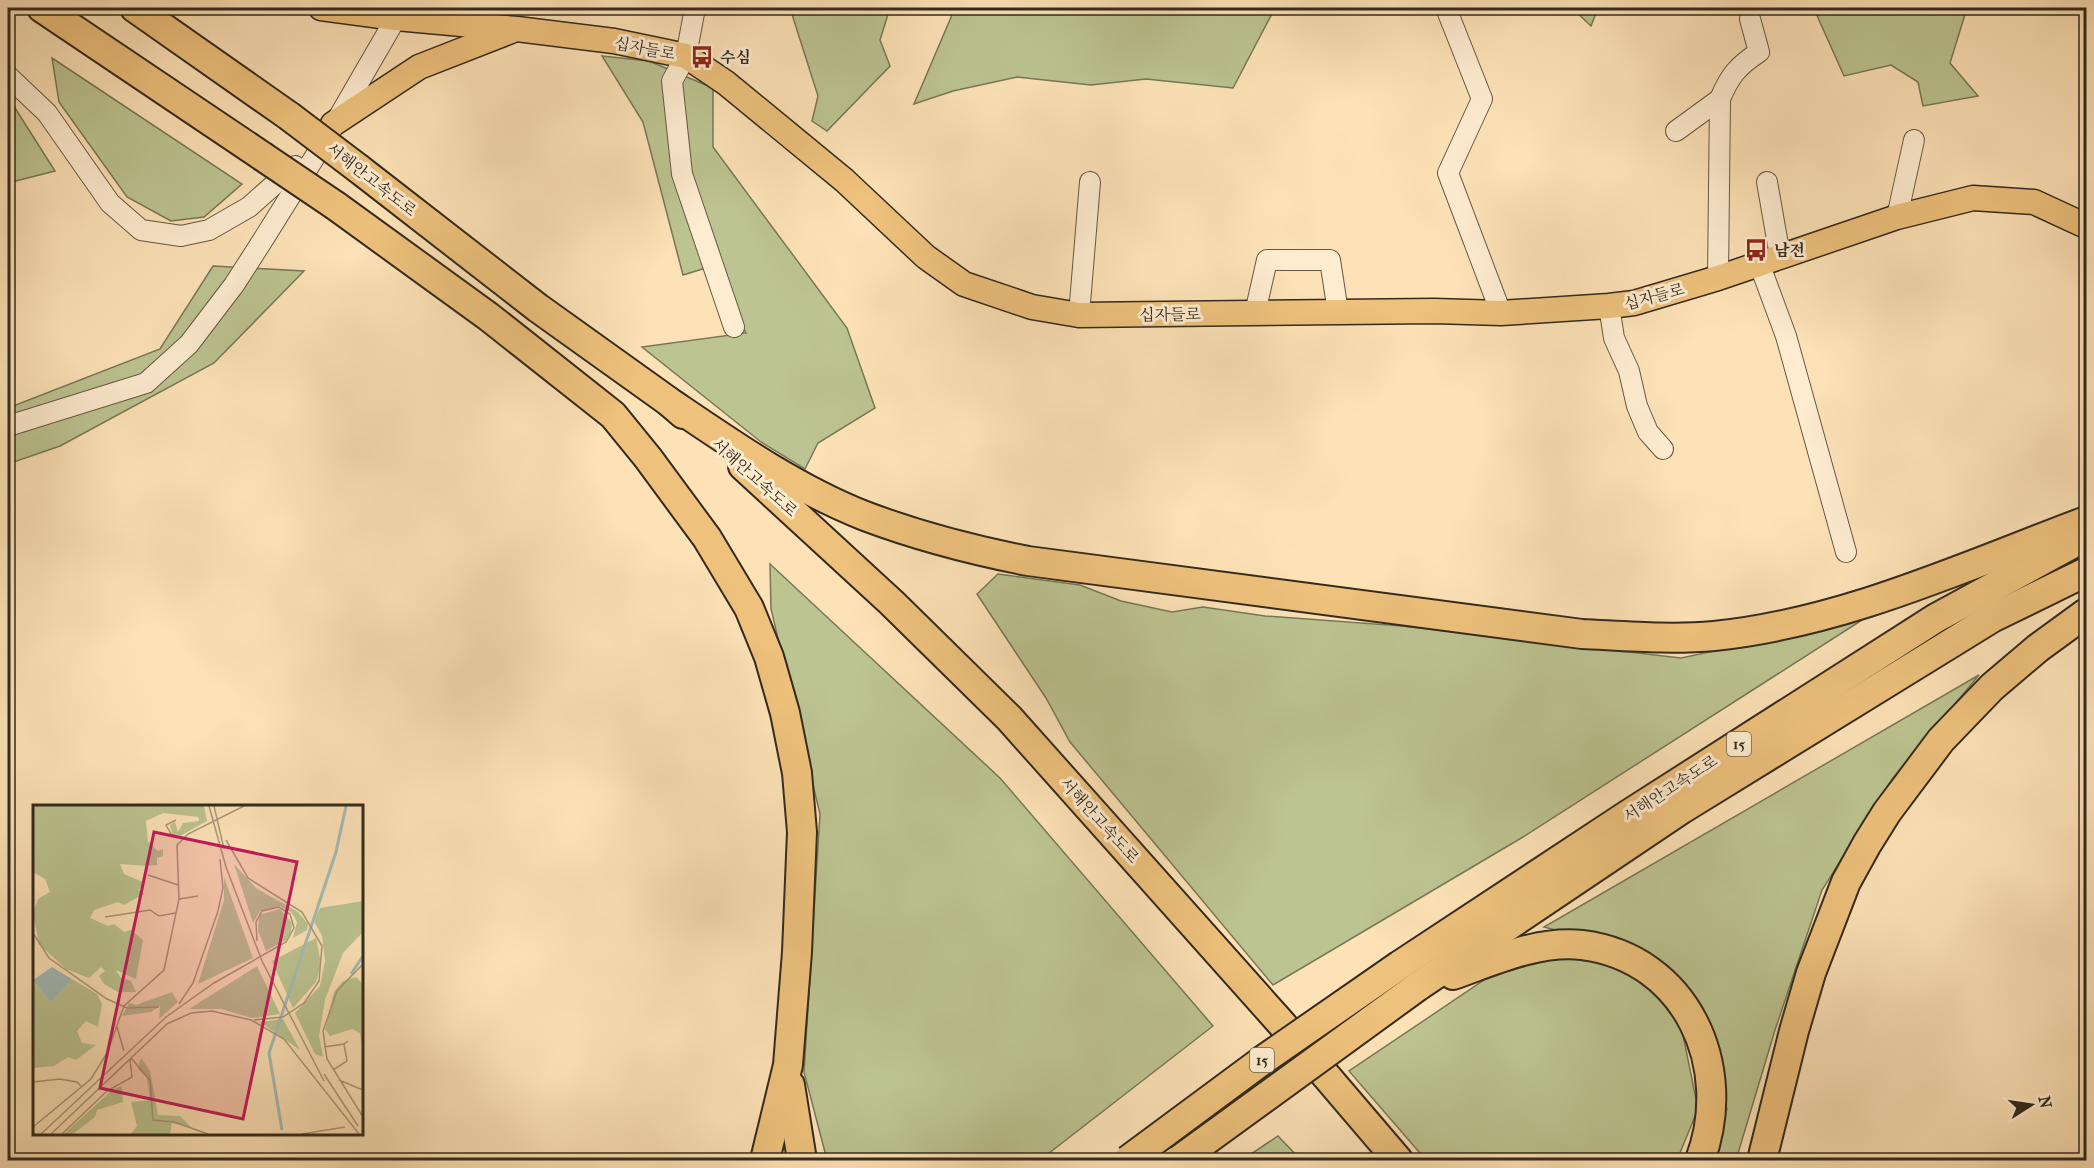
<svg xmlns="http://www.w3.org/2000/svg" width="2094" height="1168" font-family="'IM FELL French Canon','Noto Serif KR',serif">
<rect width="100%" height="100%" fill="#fde2b7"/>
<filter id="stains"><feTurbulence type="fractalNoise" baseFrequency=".00333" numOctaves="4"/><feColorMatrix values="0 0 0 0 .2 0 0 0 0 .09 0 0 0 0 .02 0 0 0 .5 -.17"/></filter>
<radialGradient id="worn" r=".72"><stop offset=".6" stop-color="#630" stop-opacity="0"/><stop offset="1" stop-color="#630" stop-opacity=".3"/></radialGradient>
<g fill="#bcc491" stroke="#787757" stroke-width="1.5">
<polygon points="790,8 890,8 880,40 890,66 827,131 812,121 818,96"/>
<polygon points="955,8 1275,8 1233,88 1146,79 1091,85 1017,77 953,91 914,104"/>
<polygon points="1572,8 1598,8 1591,26"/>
<polygon points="1820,8 1967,8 1950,63 1978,96 1923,106 1918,82 1891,65 1844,76 1815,11"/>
<polygon points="602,56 649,61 713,88 713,147 847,328 875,408 818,443 805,469 761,442 642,347 746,333 706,268 683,275 643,122"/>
<polygon points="52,58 242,184 204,217 171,221 127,197 59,102"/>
<polygon points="8,98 10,100 55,171 8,183"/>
<polygon points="213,266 304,271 214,363 60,446 8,464 8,408 160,349"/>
<polygon points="770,564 1000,778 1213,1026 1040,1160 827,1160 804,1072 820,814 771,609"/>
<polygon points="998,574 1080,585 1121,601 1172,612 1203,607 1265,616 1402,626 1681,658 1862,620 1523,837 1273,985 1070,742 1046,698 977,594"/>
<polygon points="1979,675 1893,778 1822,890 1775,1030 1736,1160 1709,1160 1727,1109 1708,1018 1649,954 1544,927"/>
<polygon points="1622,956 1681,1025 1698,1109 1677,1160 1426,1160 1349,1071 1490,976 1552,959"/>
<polygon points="1278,1136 1301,1160 1242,1160"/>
</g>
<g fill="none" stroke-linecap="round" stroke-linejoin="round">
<g stroke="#665844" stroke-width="22">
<g id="minor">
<polyline points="695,8 686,56 672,81 682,174 734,327"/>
<polyline points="1446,8 1482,99 1448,173 1501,313"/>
<polyline points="8,76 47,113 110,203 141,230 181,236 209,230 249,207 295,166"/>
<polyline points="1676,131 1720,99"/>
<polyline points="1767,182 1780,256"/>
<polyline points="1897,217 1914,140"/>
<polyline points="1759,263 1786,336 1846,552"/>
<path d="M1718,278l2,-179c10,-24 18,-33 39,-47l-9,-33"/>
<polyline points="1609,306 1614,338 1629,371 1637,406 1648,432 1663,449"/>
<polyline points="1255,313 1267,260 1330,260 1338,312"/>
<polyline points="1079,315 1090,182"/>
<polyline points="8,426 146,383 189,344 234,285 261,243 326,139 396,18"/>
</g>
</g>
<g stroke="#332a1d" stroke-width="27">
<g id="major">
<polyline points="321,8 396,18 517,29 614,41 686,56 726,83 844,180 926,257 964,284 1032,307 1079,315 1434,311 1501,313 1609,306 1634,303 1718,278 1897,217 1973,198 2034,202 2086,226"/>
<polyline points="333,124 419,67 511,31"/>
</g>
</g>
<g stroke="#332a1d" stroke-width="32">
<g id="highway">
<polyline points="42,8 262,156"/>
<polyline points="135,8 289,116"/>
<polyline points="359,169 538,308 668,401 683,414"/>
<polyline points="336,206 489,317 613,415 648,458 707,538 749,608 769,657 785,713 797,773 802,832 797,952 788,1065 765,1160"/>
<path d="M668,401c62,42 126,87 197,115 53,20 107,34 163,45l554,73c43,2 88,6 132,2 129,-13 252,-70 372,-115"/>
<polyline points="743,466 892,603 1009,718 1281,1023 1398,1160"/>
<polyline points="1400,965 1629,814 1936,618 2085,537"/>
<path d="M1453,975c40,-14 85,-35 129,-30 105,13 153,122 118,215"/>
<polyline points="1417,987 1682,809 1992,618 2086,572"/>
<polyline points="790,1085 802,1160"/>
<polyline points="1762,1160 1794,1031 1811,973 1846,882 1867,844 1887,812 1941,740 1992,687 2038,648 2086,613"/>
</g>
</g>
<use href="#minor" stroke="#feecd0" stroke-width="20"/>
<use href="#major" stroke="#eec17c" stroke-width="24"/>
<use href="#highway" stroke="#eec17c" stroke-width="28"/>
<g stroke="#332a1d" stroke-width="32" stroke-linecap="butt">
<g id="highway-bridge">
<polyline points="289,116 359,169"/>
<polyline points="262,156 336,206"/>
<polyline points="1128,1160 1263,1060 1400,965"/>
<polyline points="1179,1160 1417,987"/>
</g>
</g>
<use href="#highway-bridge" stroke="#eec17c" stroke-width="28"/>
</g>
<defs>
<g id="bus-bare" transform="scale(1.8)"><path d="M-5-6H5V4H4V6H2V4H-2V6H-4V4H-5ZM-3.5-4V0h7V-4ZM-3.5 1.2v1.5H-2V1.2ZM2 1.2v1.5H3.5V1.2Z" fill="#8f2418" stroke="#feecd0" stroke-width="2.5" paint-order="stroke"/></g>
</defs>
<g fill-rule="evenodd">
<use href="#bus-bare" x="702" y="57"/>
<use href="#bus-bare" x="1756" y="250"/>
</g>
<g text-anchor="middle" stroke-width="6" stroke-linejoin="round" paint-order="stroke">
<g fill="#feecd0" stroke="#706453" stroke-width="1.5">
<rect x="1727" y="732" width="24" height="24" rx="4.5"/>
<rect x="1250" y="1048" width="24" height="24" rx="4.5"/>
</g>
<g font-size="15" font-weight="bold" fill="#332a1d">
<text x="1739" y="749">15</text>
<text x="1262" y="1065">15</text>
</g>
<g font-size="16" fill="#332a1d" stroke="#feecd0">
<text transform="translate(645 48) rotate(11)" y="6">십자들로</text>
<text transform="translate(372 179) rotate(38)" y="6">서해안고속도로</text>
<text transform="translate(1654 296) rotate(-15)" y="6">십자들로</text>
<text transform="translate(1170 314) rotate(-1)" y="6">십자들로</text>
<text transform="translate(755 477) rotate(42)" y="6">서해안고속도로</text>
<text transform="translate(1670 788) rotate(-33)" y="6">서해안고속도로</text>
<text transform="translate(1100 820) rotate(48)" y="6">서해안고속도로</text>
</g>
<g font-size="16" font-weight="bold" fill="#332a1d" stroke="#feecd0" text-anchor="start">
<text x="720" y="63">수심</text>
<text x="1774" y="256">남전</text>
</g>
</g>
<g transform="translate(33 805)">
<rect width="330" height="330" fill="#fde2b7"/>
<path d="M0,1h171l3,15 -27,15 -8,-3 -2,-8 5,-3 3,10 5,-9 16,-2 -1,-4 -35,-4 -17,8 2,20 10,10 5,-2v7l-6,2v7l-9,1 -28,-2 4,10 21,9 -6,7 5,4 -20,11 -6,-3 -24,8 -4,8 18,8 6,-2 10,8 7,-2 12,10 -7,39 -20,-9 4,7 11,4 5,11h-18l-14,-8 -5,-8 6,-5 -4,-4 -12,11 -23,-9 -27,-25 -6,-32 5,-13 12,-7 -5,-13 -12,-7zM201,59l22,24 42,24 10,12 -1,6 -14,8 4,-16 -5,-9 -12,-7 -20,5 -7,12zM191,72l29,81 -55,26 26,-84zM330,96v31l-20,21 -18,47 -6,36 4,21 -8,-3 -20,-41 25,-27 5,-26 -3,-24 -8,-15 6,-13zM247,104l12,14 -1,9 -5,8 -20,11 -8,-20 1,-16zM283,133l5,25 -5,19 -23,26 -21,-47zM224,161l23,48 -28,4 -31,-9h-32zM323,172l7,7v69l-3,-20 -8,-4 -22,7 -5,-7 9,-37 9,-11zM39,174l25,15 5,10 -4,23 -12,-6 -9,10 5,12 14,2 -20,15 -8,-3 -14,9 -21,2v-88l18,23zM139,187l6,10 -19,17 1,-13 -9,6 -29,4 7,-13 7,2zM250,214l17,31 -40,-28zM108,253l9,13 8,44 22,1 11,11 -19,-4 -2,11h-39l6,-8 -6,-24 19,-2 -3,-22 -9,-9zM89,281l1,16 -26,8 -2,7 -22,17h-9l48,-44z" fill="#bcc491"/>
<path d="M19,162l20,12 -21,24 -18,-23z" fill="#a3bcb8"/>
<path fill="none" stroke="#a3bcb8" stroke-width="3" d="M318,169l12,-18M249,325l-13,-77 67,-201 10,-46"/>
<path fill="none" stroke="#ac9879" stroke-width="1.5" d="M176,1l17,61 36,94 62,120M181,1l10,43M143,15l-10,5 5,9 11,4M193,35l22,38 54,34 20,34 -3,35 -15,22 -21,14 -29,3M115,70l30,10M146,94l19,-3M72,112l45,-7 9,6 16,-3M0,128l16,25 58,41 20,9 32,-1M330,159l-26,27 -14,40 4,28 36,58M146,199l14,-21 25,-72 5,-23 -3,-29M84,222l7,24M291,242l20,-3M98,253l19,22 3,40 21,2 34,12M300,265l14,-9 -3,-17 4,-3M291,269l34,52M306,275l24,10M0,277l27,-3 17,3 4,4M0,322l58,-48 16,-26 17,-47 40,-36 15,-71 -2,-54 11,-11 56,-28M8,329l125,-117 48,-34 72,-41 8,-14 -4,-14 -11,-7 -17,4 -6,11 1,19M18,329l116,-110 24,-11 21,-2 39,9 33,19 75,95M29,329l45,-43 25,-14 -2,-17M269,329l43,-7"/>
<path fill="#c2185b" fill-opacity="0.15" stroke="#c2185b" stroke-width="3" d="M121,27l143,30 -54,257 -143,-31z"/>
<rect width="330" height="330" fill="none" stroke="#332a1d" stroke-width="3"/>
</g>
<rect width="2094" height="1168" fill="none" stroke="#fde2b7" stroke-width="30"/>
<rect x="9" y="9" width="2076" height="1150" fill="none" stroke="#332a1d" stroke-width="3"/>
<rect x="15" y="15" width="2064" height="1138" fill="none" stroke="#332a1d" stroke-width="1.5"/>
<g transform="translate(2031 1105) rotate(78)" stroke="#feecd0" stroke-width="4.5" paint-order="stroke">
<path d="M0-4.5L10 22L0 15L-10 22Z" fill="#332a1d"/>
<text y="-9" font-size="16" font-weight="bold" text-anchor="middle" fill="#332a1d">N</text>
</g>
<rect width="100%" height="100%" filter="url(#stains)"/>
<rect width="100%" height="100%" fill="url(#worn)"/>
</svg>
